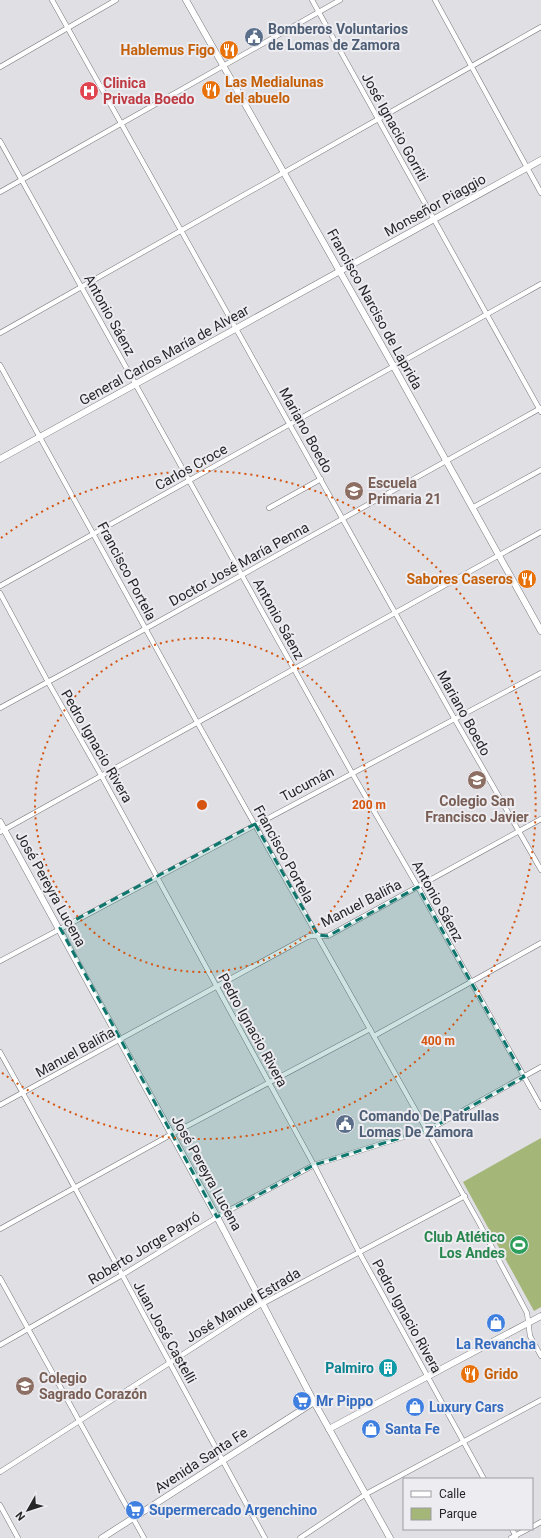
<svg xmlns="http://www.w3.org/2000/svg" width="541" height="1538" font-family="Roboto,sans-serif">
<rect width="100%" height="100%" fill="#e0dfe4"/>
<polygon fill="#a4b778" points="541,1138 541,1307 534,1311 463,1182"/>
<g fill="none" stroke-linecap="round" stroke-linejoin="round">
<g stroke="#79787d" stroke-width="5.5">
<g id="street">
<polyline points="52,0 454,718 541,870"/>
<polyline points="312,0 541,412"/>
<polyline points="435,0 541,193"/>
<polyline points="0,67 116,0"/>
<polyline points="0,141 352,773 418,887 541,1107"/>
<polyline points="0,192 340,0"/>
<polyline points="0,333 541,27"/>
<polyline points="0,365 197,722 478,1221 527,1313 530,1336 541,1356"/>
<polyline points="269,508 321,479"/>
<polyline points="472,508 541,470"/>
<polyline points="0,586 541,284"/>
<polyline points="0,593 48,682 101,775 157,877 314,1165 359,1252 484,1479"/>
<polyline points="0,708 145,629 541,408"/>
<polyline points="0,832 541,532"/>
<polyline points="0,961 541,673"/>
<polyline points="374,1036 541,943"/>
<path d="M0,1052c90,161 176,324 265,486"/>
<polyline points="0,1105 307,937 311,936 328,936 541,819"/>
<polyline points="0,1229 172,1134 370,1029"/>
<polyline points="0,1278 144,1538"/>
<polyline points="0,1345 122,1275 224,1213 314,1165 432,1128 541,1067"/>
<polyline points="0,1472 258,1306 465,1196"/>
<polyline points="0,1505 18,1538"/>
<polyline points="532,1527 541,1522"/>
<polyline points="512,1529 516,1537"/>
<polyline points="300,1538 366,1494 541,1400"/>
<polyline points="511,1538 528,1529"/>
</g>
</g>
<g stroke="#79787d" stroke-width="7">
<g id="secondary">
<polyline points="186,0 394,367 541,631"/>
<polyline points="0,459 541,160"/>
<polyline points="0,822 217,1217 314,1402 390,1538"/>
<polyline points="329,1429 541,1316"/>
<polyline points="102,1538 314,1402"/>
</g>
</g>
<use href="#street" stroke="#fff" stroke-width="4.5"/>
<use href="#secondary" stroke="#fff" stroke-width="6"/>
</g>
<path fill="#0f766e" fill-opacity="0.2" stroke="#0f766e" stroke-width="3" stroke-dasharray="8 5" stroke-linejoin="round" d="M255,824l63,111 10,1 90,-49 106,190 -92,51 -118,37 -97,52 -157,-289z"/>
<g fill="none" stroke="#d5540f" stroke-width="2" stroke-dasharray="2 4">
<circle cx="202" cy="805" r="167"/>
<path d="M1 538A334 334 0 1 1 1 1072"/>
</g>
<defs>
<g id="civic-disc" transform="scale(1)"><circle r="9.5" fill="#5c6f8a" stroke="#edecf1"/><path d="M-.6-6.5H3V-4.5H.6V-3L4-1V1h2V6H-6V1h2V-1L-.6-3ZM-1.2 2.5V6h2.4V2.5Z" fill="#fff"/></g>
<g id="restaurant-disc" transform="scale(1)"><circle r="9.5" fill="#e8710a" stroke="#edecf1"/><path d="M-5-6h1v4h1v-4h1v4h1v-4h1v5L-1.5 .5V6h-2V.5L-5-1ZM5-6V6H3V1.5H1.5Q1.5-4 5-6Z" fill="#fff"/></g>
<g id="hospital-disc" transform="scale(1)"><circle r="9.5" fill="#e0444e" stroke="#edecf1"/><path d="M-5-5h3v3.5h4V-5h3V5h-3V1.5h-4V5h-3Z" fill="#fff"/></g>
<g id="school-disc" transform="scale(1)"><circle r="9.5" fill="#8d6e63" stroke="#edecf1"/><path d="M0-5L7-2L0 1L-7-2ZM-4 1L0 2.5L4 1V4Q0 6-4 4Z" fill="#fff"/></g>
<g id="stadium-disc" transform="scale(1)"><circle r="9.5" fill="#2e9e5b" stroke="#edecf1"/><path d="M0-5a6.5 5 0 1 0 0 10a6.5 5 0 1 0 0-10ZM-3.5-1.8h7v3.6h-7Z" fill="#fff"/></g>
<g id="shop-disc" transform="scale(1)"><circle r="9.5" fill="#3f7fe0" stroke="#edecf1"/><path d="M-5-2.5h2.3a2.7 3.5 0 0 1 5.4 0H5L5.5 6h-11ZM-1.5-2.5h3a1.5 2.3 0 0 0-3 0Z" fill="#fff"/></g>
<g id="building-disc" transform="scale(1)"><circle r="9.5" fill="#0f9aa8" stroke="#edecf1"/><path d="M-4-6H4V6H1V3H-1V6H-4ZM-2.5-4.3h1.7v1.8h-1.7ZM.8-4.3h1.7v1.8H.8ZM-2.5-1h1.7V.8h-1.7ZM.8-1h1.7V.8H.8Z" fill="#fff"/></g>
<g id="supermarket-disc" transform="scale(1)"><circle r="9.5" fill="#3f7fe0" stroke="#edecf1"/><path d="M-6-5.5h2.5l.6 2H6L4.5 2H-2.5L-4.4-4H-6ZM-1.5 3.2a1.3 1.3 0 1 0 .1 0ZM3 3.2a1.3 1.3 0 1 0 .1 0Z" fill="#fff"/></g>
</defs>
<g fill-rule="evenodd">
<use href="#civic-disc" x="254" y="37"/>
<use href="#restaurant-disc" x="229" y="50"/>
<use href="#restaurant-disc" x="211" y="90"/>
<use href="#hospital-disc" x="89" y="91"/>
<use href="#school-disc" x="354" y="491"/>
<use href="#restaurant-disc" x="527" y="579"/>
<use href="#school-disc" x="477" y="780"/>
<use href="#civic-disc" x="345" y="1124"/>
<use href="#stadium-disc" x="519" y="1245"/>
<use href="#shop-disc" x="496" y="1323"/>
<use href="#building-disc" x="388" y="1368"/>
<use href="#restaurant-disc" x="470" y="1374"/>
<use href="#school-disc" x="25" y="1386"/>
<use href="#supermarket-disc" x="302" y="1401"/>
<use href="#shop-disc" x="415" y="1407"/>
<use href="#shop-disc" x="371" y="1429"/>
<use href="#supermarket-disc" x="135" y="1510"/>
</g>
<g text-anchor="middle" stroke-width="4" stroke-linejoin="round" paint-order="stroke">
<g font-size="14" font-weight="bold" fill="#4e5e75" stroke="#edecf1" text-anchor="start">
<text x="268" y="34">Bomberos Voluntarios<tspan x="268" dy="16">de Lomas de Zamora</tspan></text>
<text x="359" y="1121">Comando De Patrullas<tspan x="359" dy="16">Lomas De Zamora</tspan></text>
</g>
<g font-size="14" font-weight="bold" fill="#c56008" stroke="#edecf1" text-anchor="end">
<text x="215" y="55">Hablemus Figo</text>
<text x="225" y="87" text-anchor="start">Las Medialunas<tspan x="225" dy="16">del abuelo</tspan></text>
<text x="513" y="584">Sabores Caseros</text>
<text x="484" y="1379" text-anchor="start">Grido</text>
</g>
<g font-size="14" font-weight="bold" fill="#be3a42" stroke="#edecf1" text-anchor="start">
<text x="103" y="88">Clinica<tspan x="103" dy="16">Privada Boedo</tspan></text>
</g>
<g font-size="14" fill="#262527" stroke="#edecf1">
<text transform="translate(395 127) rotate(61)" y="5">José Ignacio Gorriti</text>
<text transform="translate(435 205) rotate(-29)" y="5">Monseñor Piaggio</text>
<text transform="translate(375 309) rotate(61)" y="5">Francisco Narciso de Laprida</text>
<text transform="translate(110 315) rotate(61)" y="5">Antonio Sáenz</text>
<text transform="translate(164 355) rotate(-29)" y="5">General Carlos María de Alvear</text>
<text transform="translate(306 430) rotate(61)" y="5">Mariano Boedo</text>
<text transform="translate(191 467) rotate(-29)" y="5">Carlos Croce</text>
<text transform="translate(239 564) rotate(-29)" y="5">Doctor José María Penna</text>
<text transform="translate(127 571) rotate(62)" y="5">Francisco Portela</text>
<text transform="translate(279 619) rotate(61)" y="5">Antonio Sáenz</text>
<text transform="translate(464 713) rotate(61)" y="5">Mariano Boedo</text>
<text transform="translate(97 746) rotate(60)" y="5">Pedro Ignacio Rivera</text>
<text transform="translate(307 784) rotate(-28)" y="5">Tucumán</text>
<text transform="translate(284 854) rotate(61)" y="5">Francisco Portela</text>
<text transform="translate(51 889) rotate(61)" y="5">José Pereyra Lucena</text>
<text transform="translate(438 901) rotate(61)" y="5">Antonio Sáenz</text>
<text transform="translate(361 903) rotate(-27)" y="5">Manuel Baliña</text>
<text transform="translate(253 1030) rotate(61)" y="5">Pedro Ignacio Rivera</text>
<text transform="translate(75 1052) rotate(-29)" y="5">Manuel Baliña</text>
<text transform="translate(207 1173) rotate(61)" y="5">José Pereyra Lucena</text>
<text transform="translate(144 1248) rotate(-31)" y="5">Roberto Jorge Payró</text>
<text transform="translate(243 1305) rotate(-31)" y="5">José Manuel Estrada</text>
<text transform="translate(407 1316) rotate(61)" y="5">Pedro Ignacio Rivera</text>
<text transform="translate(165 1332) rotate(61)" y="5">Juan José Castelli</text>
<text transform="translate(201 1460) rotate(-33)" y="5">Avenida Santa Fe</text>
</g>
<g font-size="14" font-weight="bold" fill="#785e54" stroke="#edecf1" text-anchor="start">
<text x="368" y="488">Escuela<tspan x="368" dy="16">Primaria 21</tspan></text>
<text x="477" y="806" text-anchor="middle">Colegio San<tspan x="477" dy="16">Francisco Javier</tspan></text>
<text x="39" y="1383">Colegio<tspan x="39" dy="16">Sagrado Corazón</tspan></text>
</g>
<g font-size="14" font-weight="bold" fill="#27864d" stroke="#edecf1" text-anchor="end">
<text x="505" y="1242">Club Atlético<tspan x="505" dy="16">Los Andes</tspan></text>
</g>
<g font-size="14" font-weight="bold" fill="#366cbe" stroke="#edecf1" text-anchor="start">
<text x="496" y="1349" text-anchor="middle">La Revancha</text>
<text x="316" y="1406">Mr Pippo</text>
<text x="429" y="1412">Luxury Cars</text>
<text x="385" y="1434">Santa Fe</text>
<text x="149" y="1515">Supermercado Argenchino</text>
</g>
<g font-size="14" font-weight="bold" fill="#0d838f" stroke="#edecf1" text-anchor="end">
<text x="374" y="1373">Palmiro</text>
</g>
</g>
<circle cx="202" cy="805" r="6" fill="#d5540f" stroke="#edecf1" stroke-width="2"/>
<g font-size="12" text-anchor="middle" font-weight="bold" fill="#d5540f" stroke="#edecf1" stroke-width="4" stroke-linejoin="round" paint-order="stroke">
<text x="369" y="809">200 m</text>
<text x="438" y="1045">400 m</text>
</g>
<rect x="403" y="1478" width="130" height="52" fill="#edecf1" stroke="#9d9ca0"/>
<rect x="411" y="1491" width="20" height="6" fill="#ffffff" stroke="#9d9ca0"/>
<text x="439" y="1498" font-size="12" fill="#262527">Calle</text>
<rect x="411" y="1508" width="20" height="12" fill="#a4b778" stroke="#9d9ca0"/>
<text x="439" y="1518" font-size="12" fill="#262527">Parque</text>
<g transform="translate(28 1510) rotate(231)" stroke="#edecf1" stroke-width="3" paint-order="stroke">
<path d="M0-3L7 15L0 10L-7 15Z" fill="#262527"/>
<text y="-6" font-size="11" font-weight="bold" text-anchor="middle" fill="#262527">N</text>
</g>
</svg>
